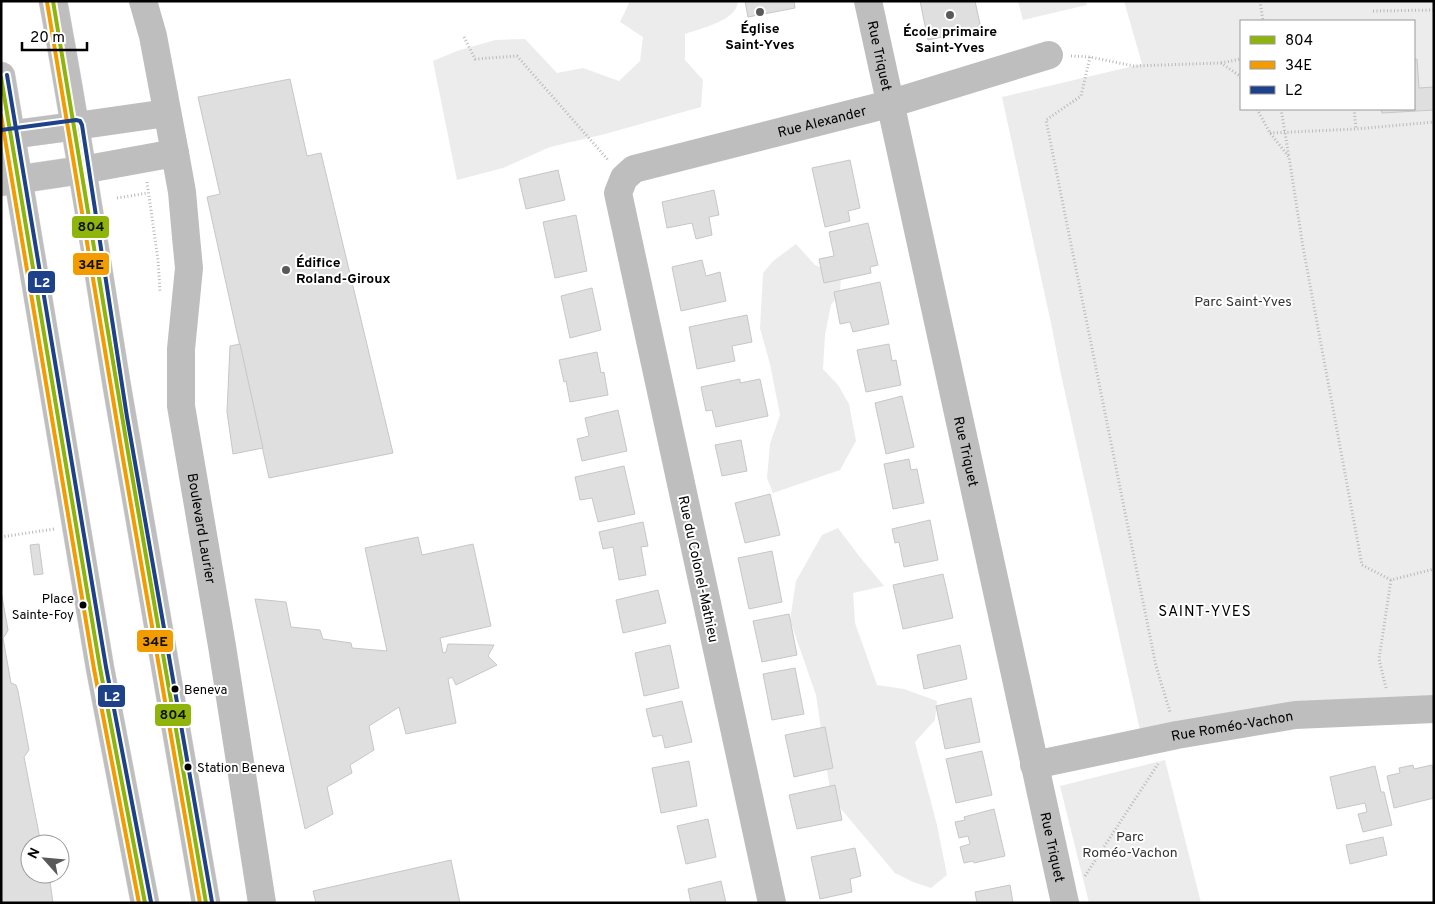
<svg xmlns="http://www.w3.org/2000/svg" width="1435" height="904" font-family="Overpass,sans-serif">
<rect width="100%" height="100%" fill="#fff"/>
<g fill="#ececec" fill-rule="evenodd">
<path d="M630,1h108c-1,20 -37,27 -53,33v26l18,20 -2,27 -96,27 -55,13 -47,21 -46,12 -24,-119 24,-10 38,-11 30,-1 32,34 26,-5 36,13 21,-20 3,-24 -23,-15z"/>
<polygon points="1018,1 1086,1 1087,5 1023,20"/>
<path d="M1124,1h310v701l-294,28 -80,-360 -8,-42 -50,-231 140,-33zM1241,21h173v88h-173z"/>
<polygon points="796,244 815,265 841,276 840,293 831,305 825,335 823,369 838,385 849,404 856,441 840,470 773,493 767,478 770,444 780,415 770,364 760,328 763,273 773,261"/>
<polygon points="838,528 859,556 884,586 853,593 855,623 877,685 904,689 937,701 935,720 915,742 937,825 947,875 931,888 913,882 895,873 831,797 816,695 790,620 796,581 822,535"/>
<polygon points="1165,760 1201,903 1089,903 1060,786"/>
</g>
<g fill="#dfdfdf" stroke="#c7c7c7">
<polygon points="745,1 794,1 795,8 748,17"/>
<polygon points="920,1 975,1 981,29 928,40"/>
<polygon points="1414,59 1417,59 1419,88 1434,87 1434,110 1382,113 1381,109 1414,109"/>
<polygon points="290,79 307,156 321,153 393,453 269,478 207,197 220,194 198,97"/>
<polygon points="850,160 860,208 848,211 850,221 825,227 812,168"/>
<polygon points="558,170 565,200 526,209 519,179"/>
<polygon points="714,190 719,215 709,217 712,235 696,239 692,223 667,228 662,202"/>
<polygon points="576,215 587,271 555,278 543,222"/>
<polygon points="868,223 878,265 870,267 871,273 824,283 819,259 834,256 829,232"/>
<polygon points="702,260 706,276 720,272 726,301 681,311 672,267"/>
<polygon points="880,282 889,324 853,332 850,322 840,324 834,292"/>
<polygon points="592,288 601,330 570,338 561,296"/>
<polygon points="747,315 752,342 732,346 735,361 697,369 689,327"/>
<polygon points="240,344 263,448 233,454 227,412 230,346"/>
<polygon points="889,344 892,361 896,360 901,385 866,392 857,350"/>
<polygon points="597,352 601,373 604,372 608,395 570,402 566,381 564,382 559,360"/>
<polygon points="740,379 740,383 760,379 768,416 716,427 712,410 706,411 701,387"/>
<polygon points="902,396 914,447 886,454 875,403"/>
<polygon points="618,410 627,451 582,461 577,439 589,436 585,418"/>
<polygon points="741,440 747,471 722,476 715,445"/>
<polygon points="909,459 911,470 917,469 924,503 893,509 884,464"/>
<polygon points="624,466 635,514 598,522 592,498 580,500 575,477"/>
<polygon points="770,494 780,535 745,543 735,503"/>
<polygon points="930,520 938,560 904,567 899,542 895,543 892,529"/>
<polygon points="643,522 648,546 641,547 646,575 619,580 613,547 603,549 599,532"/>
<polygon points="418,537 422,555 473,544 491,626 440,638 443,653 446,652 448,644 494,645 488,656 497,665 456,685 452,677 448,679 456,723 406,734 399,707 369,726 374,750 350,765 352,773 327,787 333,814 305,829 255,599 286,602 291,627 320,630 323,639 351,643 352,648 387,651 365,548"/>
<polygon points="39,544 43,574 34,575 30,545"/>
<polygon points="772,551 782,602 749,609 738,558"/>
<polygon points="943,574 953,618 903,629 893,585"/>
<polygon points="658,590 666,623 623,633 616,600"/>
<polygon points="1,591 8,630 6,634 3,638 11,683 16,685 18,691 29,750 24,757 41,844 30,844 30,874 49,874 53,903 1,903"/>
<polygon points="789,614 797,655 762,662 753,621"/>
<polygon points="670,645 679,688 644,696 635,653"/>
<polygon points="960,645 967,679 924,689 917,655"/>
<polygon points="795,668 804,714 772,720 763,674"/>
<polygon points="971,698 980,742 945,749 936,706"/>
<polygon points="682,701 692,742 665,748 662,735 653,737 646,709"/>
<polygon points="825,727 833,768 794,777 785,735"/>
<polygon points="982,751 992,795 956,803 946,759"/>
<polygon points="689,761 697,806 661,813 652,768"/>
<polygon points="1413,765 1414,769 1432,765 1434,773 1434,798 1394,808 1387,776 1400,773 1399,768"/>
<polygon points="1375,766 1381,792 1384,792 1392,825 1363,832 1358,814 1367,812 1365,803 1337,809 1330,777"/>
<polygon points="835,785 842,820 797,829 789,795"/>
<polygon points="994,809 1005,856 974,863 973,861 964,863 960,847 970,844 968,836 959,838 955,822 965,820 964,817"/>
<polygon points="708,819 716,857 686,864 677,826"/>
<polygon points="1383,837 1387,855 1350,864 1346,845"/>
<polygon points="855,848 861,876 850,879 852,892 820,899 811,857"/>
<polygon points="451,860 460,903 316,903 313,891"/>
<polygon points="721,881 726,903 691,903 688,889"/>
<polygon points="1010,885 1013,903 977,903 975,892"/>
</g>
<g fill="none" stroke-linecap="round" stroke-linejoin="round">
<g stroke="#dbdbdb" stroke-width="29">
<g id="major">
<path d="M53,1c24,128 43,257 64,386 29,172 59,344 89,516"/>
<polyline points="1,76 100,668 145,903"/>
</g>
</g>
<g stroke="#dbdbdb" stroke-width="29">
<g id="highway">
<polyline points="1,136 76,126"/>
<polyline points="1,182 82,170"/>
</g>
</g>
<g stroke="#b9b9b9" stroke-width="3" stroke-dasharray="1 2.5" stroke-linecap="butt">
<polyline points="1260,1 1263,21"/>
<polyline points="1373,11 1434,10"/>
<polyline points="464,37 475,59 517,56 609,161"/>
<polyline points="1071,56 1090,57 1134,66 1221,63 1240,76 1241,79"/>
<polyline points="1090,57 1081,96 1046,120 1156,666 1170,712"/>
<polyline points="1221,63 1241,59"/>
<polyline points="1257,109 1270,133 1289,157 1303,247 1362,565 1391,580 1434,569"/>
<polyline points="1281,109 1289,157"/>
<polyline points="1354,109 1356,129"/>
<polyline points="1270,133 1356,129 1434,122"/>
<polyline points="147,182 158,260 160,292"/>
<polyline points="117,198 148,193"/>
<polyline points="1,537 54,529"/>
<polyline points="1386,688 1379,659 1391,580"/>
<polyline points="1085,876 1158,764"/>
</g>
<g stroke="#bebebe" stroke-width="28">
<path id="s1" d="M143,1l10,35 22,117 7,39 4,45 3,31 -8,81v57l41,240 40,257"/>
<path id="s2" d="M868,1l197,902"/>
<polyline points="76,126 167,113"/>
<polyline points="82,170 175,153"/>
<path id="s3" d="M1034,765l143,-30 118,-20 139,-6"/>
<path id="s4" d="M772,903l-154,-710 6,-15 10,-9 255,-65 160,-49"/>
</g>
<use href="#major" stroke="#bebebe" stroke-width="28"/>
<use href="#highway" stroke="#bebebe" stroke-width="28"/>
<g stroke="#fff" stroke-width="8">
<g id="bus-1">
<polyline points="53,1 128,452 206,903"/>
<polyline points="1,77 100,668 145,903"/>
</g>
</g>
<g stroke="#fff" stroke-width="8">
<g id="bus-2">
<polyline points="47,2 122,453 200,903"/>
<polyline points="1,115 94,669 139,903"/>
</g>
</g>
<g stroke="#fff" stroke-width="8">
<g id="bus-3">
<polyline points="7,75 106,667 151,902"/>
<polyline points="1,130 76,120 80,121 82,125 127,417 212,902"/>
</g>
</g>
<use href="#bus-1" stroke="#8fb50c" stroke-width="4"/>
<use href="#bus-2" stroke="#f29c00" stroke-width="4"/>
<use href="#bus-3" stroke="#1e4289" stroke-width="4"/>
</g>
<g fill="#595959" stroke="#fff" stroke-width="2">
<circle cx="760" cy="12" r="5"/>
<circle cx="950" cy="15" r="5"/>
<circle cx="286" cy="270" r="5"/>
</g>
<g fill="#000" stroke="#fff" stroke-width="2">
<circle cx="83" cy="605" r="4.5"/>
<circle cx="175" cy="689" r="4.5"/>
<circle cx="188" cy="767" r="4.5"/>
</g>
<g text-anchor="middle" stroke-width="4" stroke-linejoin="round" paint-order="stroke">
<g font-size="13" fill="#000" stroke="#fff" text-anchor="start">
<text x="74" y="603" text-anchor="end">Place<tspan x="74" dy="16">Sainte-Foy</tspan></text>
<text x="184" y="694">Beneva</text>
<text x="197" y="772">Station Beneva</text>
</g>
<g font-size="14" font-weight="bold" fill="#000" stroke="#fff">
<text x="760" y="33">Église<tspan x="760" dy="16">Saint-Yves</tspan></text>
<text x="950" y="36">École primaire<tspan x="950" dy="16">Saint-Yves</tspan></text>
<text x="296" y="267" text-anchor="start">Édifice<tspan x="296" dy="16">Roland-Giroux</tspan></text>
</g>
<g font-size="14" fill="#000" stroke="#fff">
<text dy="5" stroke="none"><textPath href="#s2" startOffset="56">Rue Triquet</textPath></text>
<text dy="5" stroke="none"><textPath href="#s4" startOffset="950">Rue Alexander</textPath></text>
<text dy="5" stroke="none"><textPath href="#s2" startOffset="461">Rue Triquet</textPath></text>
<text dy="5" stroke="none"><textPath href="#s1" startOffset="534">Boulevard Laurier</textPath></text>
<text transform="translate(699 569) rotate(78)" y="5">Rue du Colonel-Mathieu</text>
<text dy="5" stroke="none"><textPath href="#s3" startOffset="202">Rue Roméo-Vachon</textPath></text>
<text dy="5" stroke="none"><textPath href="#s2" startOffset="866">Rue Triquet</textPath></text>
</g>
<g font-size="14" fill="#333" stroke="#fff">
<text x="1243" y="306">Parc Saint-Yves</text>
<text x="1130" y="841">Parc<tspan x="1130" dy="16">Roméo-Vachon</tspan></text>
</g>
<g font-size="15" letter-spacing="1" fill="#000" stroke="#fff">
<text x="1205" y="616">SAINT-YVES</text>
</g>
</g>
<g stroke="#fff" stroke-width="2">
<rect x="71" y="215" width="39" height="24" rx="5" fill="#8fb50c"/>
<rect x="72" y="252" width="38" height="24" rx="5" fill="#f29c00"/>
<rect x="27" y="270" width="29" height="24" rx="5" fill="#1e4289"/>
<rect x="136" y="629" width="38" height="24" rx="5" fill="#f29c00"/>
<rect x="97" y="684" width="29" height="24" rx="5" fill="#1e4289"/>
<rect x="154" y="703" width="38" height="24" rx="5" fill="#8fb50c"/>
</g>
<g font-size="14" text-anchor="middle" font-weight="bold" fill="#fff">
<text x="42" y="287">L2</text>
<text x="112" y="701">L2</text>
</g>
<g font-size="14" text-anchor="middle" font-weight="bold" fill="#111">
<text x="91" y="231">804</text>
<text x="91" y="269">34E</text>
<text x="155" y="646">34E</text>
<text x="173" y="719">804</text>
</g>
<rect width="1435" height="904" fill="none" stroke="#000000" stroke-width="5"/>
<rect x="1240" y="20" width="175" height="90" fill="#ffffff" stroke="#999999"/>
<rect x="1250" y="36" width="25" height="8" fill="#8fb50c" stroke="#999999"/>
<text x="1285" y="45" font-size="15" fill="#000000">804</text>
<rect x="1250" y="61" width="25" height="8" fill="#f29c00" stroke="#999999"/>
<text x="1285" y="70" font-size="15" fill="#000000">34E</text>
<rect x="1250" y="86" width="25" height="8" fill="#1e4289" stroke="#999999"/>
<text x="1285" y="95" font-size="15" fill="#000000">L2</text>
<g transform="translate(45 859) rotate(297)"><circle r="24" fill="#ffffff" stroke="#999999"/>
<path d="M0-4L9 19L0 12L-9 19Z" fill="#595959"/>
<text y="-8" font-size="14" font-weight="bold" text-anchor="middle" fill="#000000">N</text>
</g>
<path d="M22 42v8h65v-8" fill="none" stroke="#000000" stroke-width="2.5"/>
<text x="30" y="42" font-size="15" fill="#000000" stroke="#ffffff" stroke-width="4" paint-order="stroke">20 m</text>
</svg>
